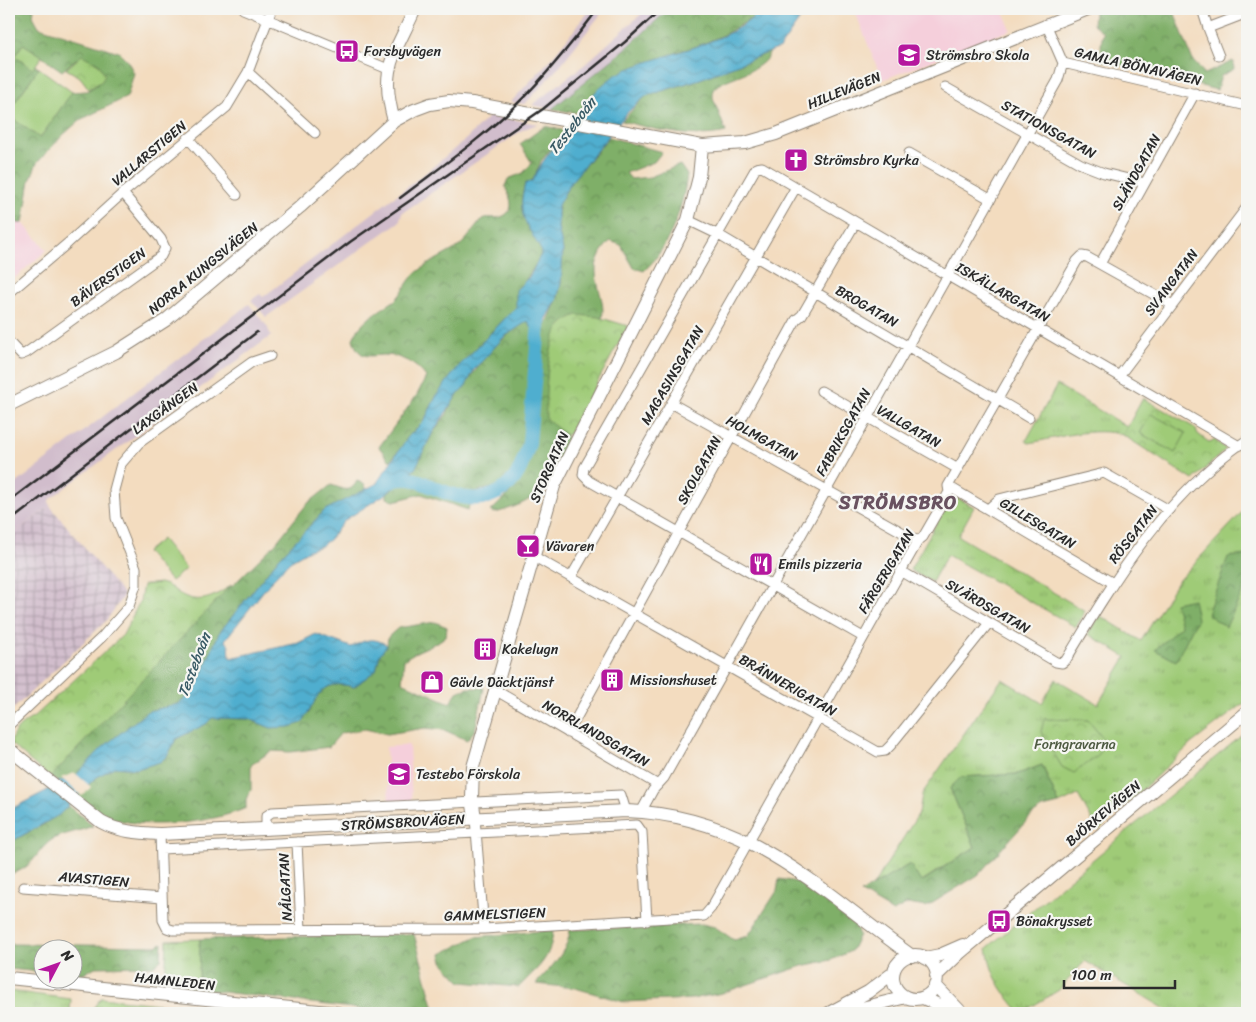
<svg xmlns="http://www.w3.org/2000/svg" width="1256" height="1022" font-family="Sriracha,sans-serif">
<defs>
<pattern id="industrial-grid" width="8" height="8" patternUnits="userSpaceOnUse" patternTransform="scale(1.25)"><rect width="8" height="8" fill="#d1bdcc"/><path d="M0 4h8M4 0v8" fill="none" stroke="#aa9aa6"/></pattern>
<pattern id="grass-tufts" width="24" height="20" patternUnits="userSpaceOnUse" patternTransform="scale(1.25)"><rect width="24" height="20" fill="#9fcb77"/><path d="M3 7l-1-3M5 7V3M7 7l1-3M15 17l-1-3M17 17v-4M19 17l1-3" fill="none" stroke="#89ae67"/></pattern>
<pattern id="forest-crowns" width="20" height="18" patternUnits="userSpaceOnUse" patternTransform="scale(1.25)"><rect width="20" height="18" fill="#7faf68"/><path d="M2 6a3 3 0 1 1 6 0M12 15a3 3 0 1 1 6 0" fill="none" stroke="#688f56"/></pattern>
<pattern id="park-crowns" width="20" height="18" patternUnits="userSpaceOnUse" patternTransform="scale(1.25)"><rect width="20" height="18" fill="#9fcb77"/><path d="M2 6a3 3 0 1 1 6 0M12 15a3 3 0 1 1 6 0" fill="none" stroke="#89ae67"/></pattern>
<pattern id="water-waves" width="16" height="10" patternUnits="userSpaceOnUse" patternTransform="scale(1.25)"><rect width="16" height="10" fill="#50aecf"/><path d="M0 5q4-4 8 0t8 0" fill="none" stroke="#438ea8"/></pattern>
</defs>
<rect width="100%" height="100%" fill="#f6f6f2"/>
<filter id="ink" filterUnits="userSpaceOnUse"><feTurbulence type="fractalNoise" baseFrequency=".02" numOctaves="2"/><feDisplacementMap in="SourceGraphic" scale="10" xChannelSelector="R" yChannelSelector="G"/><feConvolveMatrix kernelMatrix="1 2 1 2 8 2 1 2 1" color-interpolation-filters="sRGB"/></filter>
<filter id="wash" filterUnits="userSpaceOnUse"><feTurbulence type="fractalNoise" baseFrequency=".0096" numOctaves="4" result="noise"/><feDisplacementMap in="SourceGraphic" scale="20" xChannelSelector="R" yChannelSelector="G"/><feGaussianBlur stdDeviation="1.12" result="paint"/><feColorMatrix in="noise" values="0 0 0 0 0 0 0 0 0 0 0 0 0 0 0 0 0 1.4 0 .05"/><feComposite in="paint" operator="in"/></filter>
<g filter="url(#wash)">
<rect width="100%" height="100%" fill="#f3dcbf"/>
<!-- built -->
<path fill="#f5cfdb" d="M854,9H1002L1011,30L882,80Z
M9,216L18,223H23L47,250L9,283Z
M409,745L412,801L389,803L386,747Z"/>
<!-- industrial -->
<path fill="url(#industrial-grid)" d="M50,506L124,595L106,621L9,713V537Z"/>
<!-- railway -->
<path fill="#d1bdcc" d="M591,9H605L558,68L525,104L511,102L550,60Z
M647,9H669L629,46L552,109L532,105L584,65Z
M490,115L538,124L524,129L402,213L399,222L266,317L251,300L260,294L263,297L428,171L466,139Z
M249,304L267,326L271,336L66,487L49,500L50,506L9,537V489Z"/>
<!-- grass -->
<path fill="url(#grass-tufts)" stroke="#657b51" d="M1057,385L1127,427L1123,435C1093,426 1058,438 1029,443L1026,441Z
M952,495L974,507L958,536L1085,611L1076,627L947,555L932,582L910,570Z
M1247,507V701L1192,743L1098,831L1078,795L1059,804L1042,765L1018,774L961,777L950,788L975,847L920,882L910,864L873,886L919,813L922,794L1002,679L1042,703L1056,679L1098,704L1126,657L1088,634L1099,615L1141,641L1177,582Z
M1247,731V1013H1172L1085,961L1059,990L1021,1013C1002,990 992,979 987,948Z
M200,939L199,989L165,986L167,940Z
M9,991L71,999L70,1013H9Z
M101,998L247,1013H93V1008Z"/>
<!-- forest -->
<path fill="url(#forest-crowns)" stroke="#556d4a" d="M9,9H34L33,16L39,27L119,52L127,60L134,73L127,97L80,120L63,135L37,163L30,180L23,223H18L9,216V189L11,187L9,116L40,138L72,92L87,91L98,84L99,64L91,61L76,59L62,71L23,44L33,68L35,66L39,68L9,110Z
M669,9H761C755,17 746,22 737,27C684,61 617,54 578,113L552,109L629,46Z
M1102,9H1173L1193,61L1205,74L1233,61L1234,69L1221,76L1217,90L1099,60L1103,32L1093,24L1094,12Z
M770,52C762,74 729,74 713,89V98L726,132C693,140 653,129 622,121L646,96L700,79Z
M545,126L565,131L541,161L533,180L525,184C516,216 527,224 542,251C537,268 513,291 517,306L458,367L437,395L424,421L390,461L379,447L417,395L426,377C417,364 400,355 384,355C378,355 369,357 364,355C357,352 355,345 353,339C360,321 379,311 394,301C402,295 406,283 413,276C425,264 440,258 455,249C467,242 474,227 484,218C490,217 495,219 501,217C517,211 510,197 505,186L508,179L523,173L532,163L520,144Z
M609,137L662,152L654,162L626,173L631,179L650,177L680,165L687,175C683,208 669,248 644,271L634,268L621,245L610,241C606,246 601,251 599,257C589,277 607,298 602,318L551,420L568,438C547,483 547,499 495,513L491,511L511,492L506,485L472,492L468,510L421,494L394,501L387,498V493L420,459L432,434L447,414L451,404L490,351L518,326L528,321L545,328L557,300L561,283L563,250L558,228V205L571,182Z
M357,481L365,484L366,491L325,510L279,558L219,633L195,690L179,704L148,711L74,777L58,782L50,778L188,600L206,601L233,585L275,544L307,504L331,485C342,488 350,495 357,481Z
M1247,555V583L1226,627L1207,614L1228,557Z
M1193,599L1197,619L1176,661L1155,650L1181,626L1175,603Z
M435,622L447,627L446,636C433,647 417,649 404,660L402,682L450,703L457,692L468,688H484L475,730L467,740L444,730L425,728L387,734L365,729L341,733L329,747L290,752L271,751L251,765V790L246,799V808C213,823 140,831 106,816C95,811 87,804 78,796L94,779L114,767L137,769L168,755L176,739L205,724L212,718L249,719L271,728L309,713C318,689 329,680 354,687L376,670L380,654L387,645L388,637L398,628Z
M1042,765L1059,804L1043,808L1032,815L978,875L926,907L908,904L893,912L861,893L910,864L921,882L975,847L950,788L961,777L1018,774Z
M69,806L93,826C81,831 66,833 55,838C35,849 36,869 9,874V843L44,824Z
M779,879L803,883L825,896L852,918L859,935L851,951L831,960L802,966L722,993L692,999L624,1002L575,988L536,984C550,968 568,952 570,930L702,924L715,927L734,940L748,936L777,891Z
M553,930C551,960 539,966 519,987L461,982L444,964L441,954L475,937Z
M414,934L435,1013H392L199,989L200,939Z
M162,943L161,960L153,966L95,967L81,976L73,975L72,950H42V972L9,969V944L157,946Z"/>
<!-- park -->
<path fill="url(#park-crowns)" stroke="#657b51" d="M82,55L99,64L105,75L102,81L89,89L80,77L66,69Z
M577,315L598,317L628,326L569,434L566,435L546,419C545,394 547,356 556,333C559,325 569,318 577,315Z
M1143,398L1195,428L1198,434L1210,443L1215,440L1226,449L1193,480L1123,435Z
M160,583C168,585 171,587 177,592C197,606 214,598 231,585L50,778L11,744C12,730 23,723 34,717L123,635L140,601L143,585Z
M1044,719L1088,720L1104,740L1098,756L1074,773L1062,767L1041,732Z"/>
<!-- pitch -->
<path fill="#9fcb77" stroke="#657b51" d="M23,44L42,56L33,69L15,56Z
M39,68L72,92L40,138L9,116V111Z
M1151,414L1186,433L1175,453L1140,433Z
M162,539L186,569L171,581L146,552Z"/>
<!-- water -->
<path fill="url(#water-waves)" stroke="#3e6c7d" d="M761,9H807L780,48L700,79L646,96L628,112L571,182L558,205V228L563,250L561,283L557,300L546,320L545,328L531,327L528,321L504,337L474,370L466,386L456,397L432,434L415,469L387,493L345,520L330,539L321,546L309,550L290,561L272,580L225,640L229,645L230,658L298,643L316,634L351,647C365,640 372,636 387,645L380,654L376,670L354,687C319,677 318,700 302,723L289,727L271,728L249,719L212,718L206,724L176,739L168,755L160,762L137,769L114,767L94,779L59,815L9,843V810L46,791L58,782L74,777L103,747L148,711L179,704L195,690L219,633L279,558L325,510L376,484L408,437L424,421L437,395L458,367L516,307V290L530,276L542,252C527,224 516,216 525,184L533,180C540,163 551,151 562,136C581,111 597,81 628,69C667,53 735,42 761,9Z"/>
<!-- pier -->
<path fill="#f3dcbf" d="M75,773L91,787L82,796L61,778Z"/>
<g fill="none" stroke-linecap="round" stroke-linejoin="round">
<!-- river -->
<path stroke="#50aecf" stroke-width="14" d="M385,483C393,480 402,478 411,479C417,480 424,483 430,486C452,495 474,505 497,493C517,483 523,464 529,443L540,312"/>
</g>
</g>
<g filter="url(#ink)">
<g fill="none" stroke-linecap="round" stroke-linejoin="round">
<!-- street casing -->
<g stroke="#8f8475" stroke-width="11">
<path id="street" d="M243,9L388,69
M1202,9L1208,28
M1046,24L1063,63
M1219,56L1208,28L1247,13
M1063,63L1247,106
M248,72L315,133
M945,87L1081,164L1104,173L1145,183
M188,138L237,195
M909,153L990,199
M688,220L717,234L1029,418
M1100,264L1195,93
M9,293L68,243L123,193L227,107L248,72L272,9
M9,342L21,355L26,353L161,256L165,248L161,239L123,193
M1119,376L1247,207
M821,391L958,469
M671,403L918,541
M948,486L1113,583
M988,509L999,499L1104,473L1169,510
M533,556L878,752L885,751L891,745L989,623
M901,571L1056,662L1062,663L1066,660C1114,580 1167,492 1247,440
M571,577L796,187
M863,637L589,481L583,475L584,468L756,168L762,167L796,187L1239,446
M495,690L658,785
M9,725L102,637L129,606L136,585V568L116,518L114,490L121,464L139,443L252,362L270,356
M568,733L796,320L802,315L856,222
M641,812L653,790L664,778L1058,80L1063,63
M475,818L484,929
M266,829V816L272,812L621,795L626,811
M160,834L163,920L167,928L173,930L484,929L704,916L711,908L918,541L923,537L949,492L948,486L1077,261L1082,256L1087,257L1171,304
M297,842L301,930
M161,849L637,825L642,832L647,921
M23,887L162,898"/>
</g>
<!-- secondary casing -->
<g stroke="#8f8475" stroke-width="14">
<path id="secondary" d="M394,121C379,68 394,56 415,9
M9,405L116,352L166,320L300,207L394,121L414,110L430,104L449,101L472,103L702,146L745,143L776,134L1088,9
M9,749L101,822C119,832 140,833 160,834L626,811C750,815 818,889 912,956
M475,818L472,798L473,767L554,486L688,220L699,177L702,146
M893 977a22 22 0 1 1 44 0a22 22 0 1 1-44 0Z
M925,958L940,955L963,945
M936,976L960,953L1247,712
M9,978L338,1013
M935,985L962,1013
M923,998L957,1013
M829,1013L868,992L893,973
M842,1013L906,997"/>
</g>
<!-- street -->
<use href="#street" stroke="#fff" stroke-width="9"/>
<!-- secondary -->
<use href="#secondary" stroke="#fff" stroke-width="12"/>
<!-- rail -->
<path stroke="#2b2b2b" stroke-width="2.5" d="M400,198C439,168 481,139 516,105C546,76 573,42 598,9
M9,501L350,242L543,109L625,42L661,9
M9,522L257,332"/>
</g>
</g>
<!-- icons -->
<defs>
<g id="bus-square" transform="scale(1.25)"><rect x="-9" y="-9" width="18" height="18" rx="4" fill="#b5179e" stroke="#f6f6f2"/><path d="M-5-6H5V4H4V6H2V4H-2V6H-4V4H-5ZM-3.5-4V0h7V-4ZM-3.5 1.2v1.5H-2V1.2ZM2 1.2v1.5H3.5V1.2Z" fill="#fff"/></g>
<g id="school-square" transform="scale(1.25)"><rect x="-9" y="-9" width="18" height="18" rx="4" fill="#b5179e" stroke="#f6f6f2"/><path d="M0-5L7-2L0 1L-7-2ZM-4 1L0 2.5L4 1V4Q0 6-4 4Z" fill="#fff"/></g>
<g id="church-square" transform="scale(1.25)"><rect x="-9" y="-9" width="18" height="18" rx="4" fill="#b5179e" stroke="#f6f6f2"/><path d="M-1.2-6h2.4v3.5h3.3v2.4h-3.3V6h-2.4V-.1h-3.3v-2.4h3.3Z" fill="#fff"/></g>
<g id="bar-square" transform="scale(1.25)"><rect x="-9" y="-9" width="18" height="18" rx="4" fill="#b5179e" stroke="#f6f6f2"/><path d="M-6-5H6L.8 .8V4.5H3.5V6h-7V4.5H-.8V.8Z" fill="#fff"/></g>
<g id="restaurant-square" transform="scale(1.25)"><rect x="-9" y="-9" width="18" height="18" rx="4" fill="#b5179e" stroke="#f6f6f2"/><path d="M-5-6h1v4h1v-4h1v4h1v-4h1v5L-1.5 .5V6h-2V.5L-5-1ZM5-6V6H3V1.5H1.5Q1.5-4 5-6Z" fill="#fff"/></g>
<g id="building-square" transform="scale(1.25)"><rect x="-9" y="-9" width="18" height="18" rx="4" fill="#b5179e" stroke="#f6f6f2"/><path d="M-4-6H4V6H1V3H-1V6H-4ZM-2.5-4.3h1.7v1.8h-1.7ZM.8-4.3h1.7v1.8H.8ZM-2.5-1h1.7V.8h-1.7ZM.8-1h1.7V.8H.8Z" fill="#fff"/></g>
<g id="shop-square" transform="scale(1.25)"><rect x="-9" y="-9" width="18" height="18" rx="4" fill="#b5179e" stroke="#f6f6f2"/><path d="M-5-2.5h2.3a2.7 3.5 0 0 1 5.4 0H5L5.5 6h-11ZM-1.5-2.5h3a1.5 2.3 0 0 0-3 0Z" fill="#fff"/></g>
</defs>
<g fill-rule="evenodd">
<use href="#bus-square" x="347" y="51"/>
<use href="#school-square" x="909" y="55"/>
<use href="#church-square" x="796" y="160"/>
<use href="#bar-square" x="528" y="546"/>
<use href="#restaurant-square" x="761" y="564"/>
<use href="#building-square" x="485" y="649"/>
<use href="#building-square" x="612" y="680"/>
<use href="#shop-square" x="432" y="682"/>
<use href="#school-square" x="399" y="774"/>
<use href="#bus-square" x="999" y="921"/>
</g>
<g text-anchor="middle" stroke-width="4.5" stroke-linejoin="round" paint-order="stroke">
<!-- poi labels -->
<g font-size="14" fill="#2b2b2b" stroke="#f6f6f2" text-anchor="start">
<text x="364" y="56">Forsbyvägen</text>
<text x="926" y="60">Strömsbro Skola</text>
<text x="814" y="165">Strömsbro Kyrka</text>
<text x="546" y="551">Vävaren</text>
<text x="778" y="569">Emils pizzeria</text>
<text x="502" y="654">Kakelugn</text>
<text x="630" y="685">Missionshuset</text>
<text x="450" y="687">Gävle Däcktjänst</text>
<text x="416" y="779">Testebo Förskola</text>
<text x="1016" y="926">Bönakrysset</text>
</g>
<!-- street labels -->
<g font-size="14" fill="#2b2b2b" stroke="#f6f6f2">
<text transform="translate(1138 66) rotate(13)" y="5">GAMLA BÖNAVÄGEN</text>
<text transform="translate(844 90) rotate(-22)" y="5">HILLEVÄGEN</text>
<text transform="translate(1049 129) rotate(29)" y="5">STATIONSGATAN</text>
<text transform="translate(149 153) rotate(-40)" y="5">VALLARSTIGEN</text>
<text transform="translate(1136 172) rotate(-61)" y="5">SLÄNDGATAN</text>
<text transform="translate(203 268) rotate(-39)" y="5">NORRA KUNGSVÄGEN</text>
<text transform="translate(108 277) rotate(-36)" y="5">BÄVERSTIGEN</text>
<text transform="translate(1171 282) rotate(-53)" y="5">SVANGATAN</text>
<text transform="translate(1003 292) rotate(30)" y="5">ISKÄLLARGATAN</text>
<text transform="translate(867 306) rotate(30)" y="5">BROGATAN</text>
<text transform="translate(672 375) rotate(-60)" y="5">MAGASINSGATAN</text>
<text transform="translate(165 408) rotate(-36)" y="5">LAXGÅNGEN</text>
<text transform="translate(909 426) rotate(30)" y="5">VALLGATAN</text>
<text transform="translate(843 432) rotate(-61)" y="5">FABRIKSGATAN</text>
<text transform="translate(762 438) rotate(29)" y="5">HOLMGATAN</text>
<text transform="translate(549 467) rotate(-66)" y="5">STORGATAN</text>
<text transform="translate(699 470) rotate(-61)" y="5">SKOLGATAN</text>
<text transform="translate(1038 523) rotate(31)" y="5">GILLESGATAN</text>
<text transform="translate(1133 534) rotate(-52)" y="5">RÖSGATAN</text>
<text transform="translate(886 571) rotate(-59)" y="5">FÄRGERIGATAN</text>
<text transform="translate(988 606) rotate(30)" y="5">SVÄRDSGATAN</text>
<text transform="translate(788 685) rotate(30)" y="5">BRÄNNERIGATAN</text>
<text transform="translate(596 733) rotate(30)" y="5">NORRLANDSGATAN</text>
<text transform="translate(1103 813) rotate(-40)" y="5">BJÖRKEVÄGEN</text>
<text transform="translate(403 822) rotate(-3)" y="5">STRÖMSBROVÄGEN</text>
<text transform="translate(94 879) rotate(5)" y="5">AVASTIGEN</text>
<text transform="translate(285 887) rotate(-93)" y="5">NÅLGATAN</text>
<text transform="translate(495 914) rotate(-2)" y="5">GAMMELSTIGEN</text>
<text transform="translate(175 981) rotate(6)" y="5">HAMNLEDEN</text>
</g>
<!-- park labels -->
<g font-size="14" fill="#4e5b42" stroke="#f6f6f2">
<text x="1075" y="749">Forngravarna</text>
</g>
<!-- water labels -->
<g font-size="15" font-style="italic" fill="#385964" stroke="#f6f6f2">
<text transform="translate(572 126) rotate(-52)" y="5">Testeboån</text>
<text transform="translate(194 665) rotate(-69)" y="5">Testeboån</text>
</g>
<!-- district labels -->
<g font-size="19" font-weight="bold" letter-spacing="1" fill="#695260" stroke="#f6f6f2">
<text x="898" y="509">STRÖMSBRO</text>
</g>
</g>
<!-- margin -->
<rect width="1256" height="1022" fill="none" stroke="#f6f6f2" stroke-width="30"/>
<!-- north arrow -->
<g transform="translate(58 964) rotate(49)"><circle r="24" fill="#f6f6f2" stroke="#a5a5a2"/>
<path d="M0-4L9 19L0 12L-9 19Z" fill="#b5179e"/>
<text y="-8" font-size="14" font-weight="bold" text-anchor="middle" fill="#2b2b2b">N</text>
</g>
<!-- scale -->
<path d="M1064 980v8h111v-8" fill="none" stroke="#2b2b2b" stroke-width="2.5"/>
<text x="1071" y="980" font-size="15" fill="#2b2b2b" stroke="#f6f6f2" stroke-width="4" paint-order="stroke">100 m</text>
</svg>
